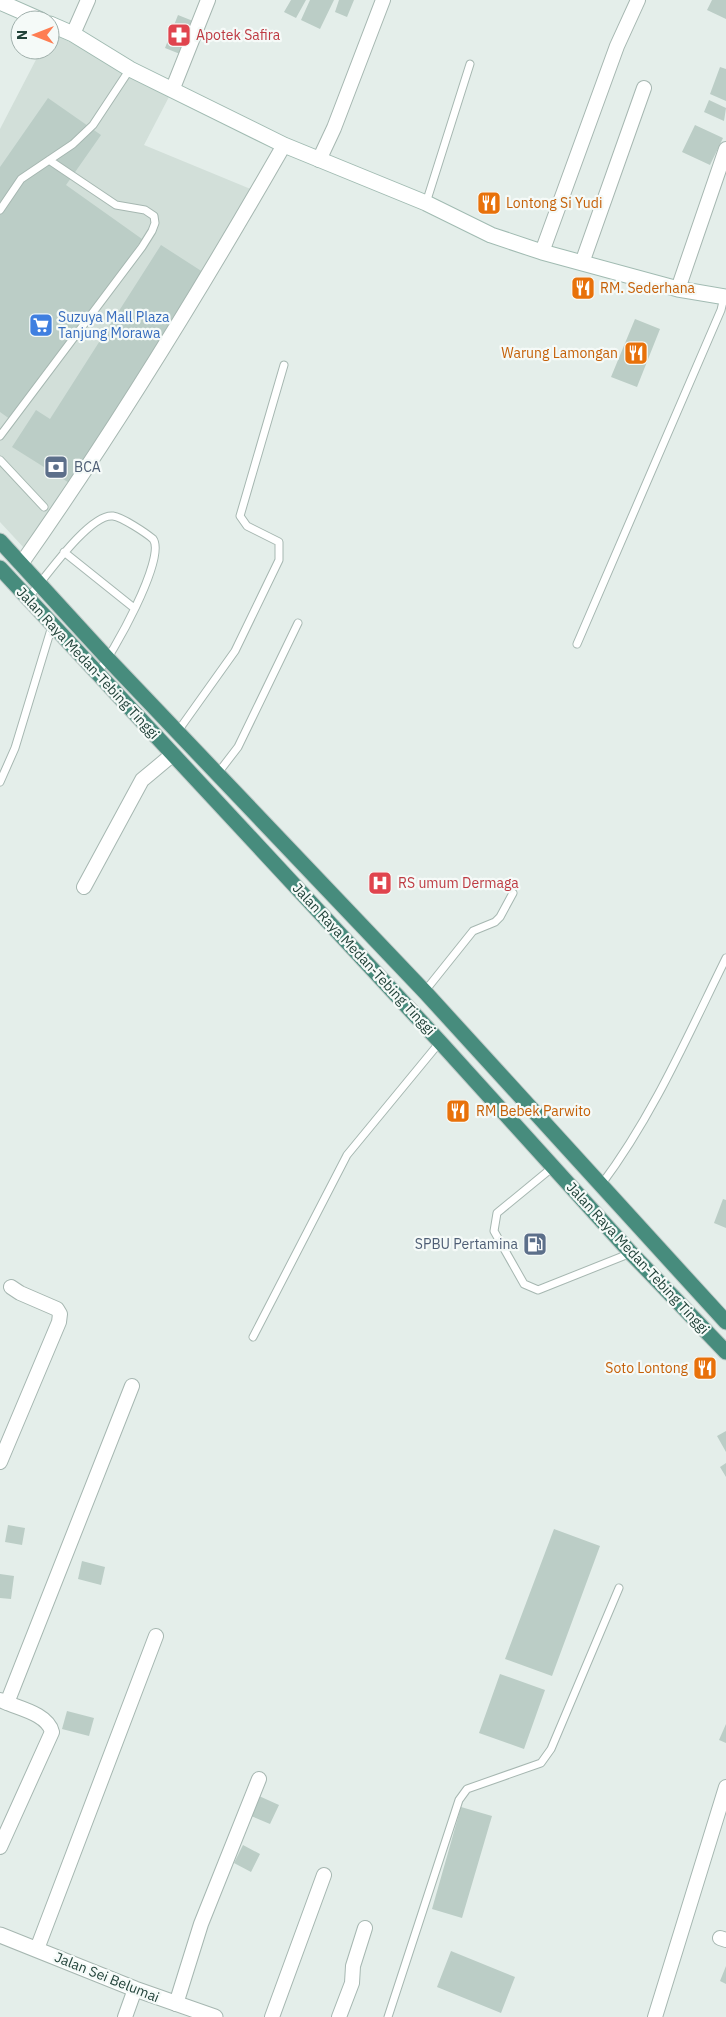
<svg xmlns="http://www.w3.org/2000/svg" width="726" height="2017" font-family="'IBM Plex Sans',sans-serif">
<rect width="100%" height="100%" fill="#e4eeea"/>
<!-- built -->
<path fill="#d2dfd9" d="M50,32L171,93L144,145L253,190L25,549L0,522V129L41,50H50Z"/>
<!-- building -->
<path fill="#bbcdc6" d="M291,0H306L296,18L284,12Z
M310,0H334L320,29L301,20Z
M339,0H354L347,17L335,12Z
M712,0H726V19L707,10Z
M178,15L193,21L180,54L165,48Z
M720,67L726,69V101L710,94Z
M48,98L101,135L66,185L142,239L14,422L0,412V167Z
M709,100L726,108L724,121L704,112Z
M695,125L723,138L710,165L682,152Z
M161,245L206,274L71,484L12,447L36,410L50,419Z
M635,319L660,329L637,387L611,377Z
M723,1199L726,1200V1228L714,1223Z
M726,1431V1452L717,1436Z
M726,1463V1477L720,1467Z
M8,1525L25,1528L22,1545L5,1542Z
M554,1529L600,1546L552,1676L505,1659Z
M82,1561L105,1567L101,1585L78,1579Z
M0,1574L14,1576L11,1599L0,1598Z
M500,1674L545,1690L524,1749L479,1733Z
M67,1711L94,1718L89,1736L62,1729Z
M726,1724V1743L719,1740Z
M259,1796L279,1805L270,1824L251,1816Z
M461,1807L492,1816L462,1918L432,1909Z
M243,1845L260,1854L251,1872L234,1863Z
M451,1951L515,1977L501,2013L437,1987Z
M726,1966V1984L720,1981Z"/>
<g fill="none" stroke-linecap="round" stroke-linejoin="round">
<!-- service casing -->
<g stroke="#a6b7b1" stroke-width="9">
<path id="service" d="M426,203L470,64
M0,210L21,179L73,144L93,125L130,69
M0,436L142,247L152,231L155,223L154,216L145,210L116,205L49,160
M0,460L44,507
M64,552L134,608
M28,598C43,581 89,513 113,516C122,517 146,533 153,539C167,557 112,656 97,673
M577,644L721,310L724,297
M178,731L235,651L279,560V542L247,526L240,516L284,365
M218,773L238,747L298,623
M0,782L15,748L52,626
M425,991L473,931L495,922L500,917L513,893
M553,1167L497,1213L494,1231L524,1284L538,1290L631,1253
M601,1185C653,1116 688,1035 726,958
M253,1337L347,1155L440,1042
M388,2017L459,1800L467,1789L541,1763L551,1749L619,1588"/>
</g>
<!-- minor casing -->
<g stroke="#a6b7b1" stroke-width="16">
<path id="minor" d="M73,34L88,0
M173,88L208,0
M319,160L334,128L383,0
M542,252L617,46L638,0
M582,263L644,88
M678,289L726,149
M21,564C116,429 202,288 284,145
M84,887L142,780L172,755
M0,1462L59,1322L60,1314L57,1309L20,1293L11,1287
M0,1700L7,1703L132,1386
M0,1847L52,1732C48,1715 22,1709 7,1703
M720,1938L726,1940
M37,1949L156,1636
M176,2004L201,1924L259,1779
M125,2017L135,1989
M272,2017L324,1875
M339,2017L352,1983L353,1966L365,1928
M655,2017L726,1787"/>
</g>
<!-- tertiary casing -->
<g stroke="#a6b7b1" stroke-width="17">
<path id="tertiary" d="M0,1935L135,1989L215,2017"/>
</g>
<!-- secondary casing -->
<g stroke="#a1bbb2" stroke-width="17">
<path id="secondary" d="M0,2L41,20
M50,24L73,34L130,69L284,145L426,203L491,235L542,252L678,289L726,297"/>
</g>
<!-- trunk casing -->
<g stroke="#c1cac8" stroke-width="17">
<path id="trunk" d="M0,541L109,660L425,992L726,1322
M0,568L440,1042L631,1253L726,1352"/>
</g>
<!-- service -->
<use href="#service" stroke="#fff" stroke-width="7"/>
<!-- minor -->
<use href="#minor" stroke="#fff" stroke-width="14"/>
<!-- tertiary -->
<use href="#tertiary" stroke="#fff" stroke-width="15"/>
<!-- secondary -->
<use href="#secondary" stroke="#fff" stroke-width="15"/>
<!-- trunk -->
<use href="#trunk" stroke="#478c7d" stroke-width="15"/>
</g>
<!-- icons -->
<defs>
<g id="pharmacy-square" transform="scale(1.25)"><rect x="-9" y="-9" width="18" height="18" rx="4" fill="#e0444e" stroke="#f5faf8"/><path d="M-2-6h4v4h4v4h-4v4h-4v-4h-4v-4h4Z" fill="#fff"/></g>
<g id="restaurant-square" transform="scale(1.25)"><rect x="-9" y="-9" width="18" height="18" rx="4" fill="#e8710a" stroke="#f5faf8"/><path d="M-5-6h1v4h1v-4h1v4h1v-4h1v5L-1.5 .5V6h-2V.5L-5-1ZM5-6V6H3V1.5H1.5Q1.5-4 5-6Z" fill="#fff"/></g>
<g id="supermarket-square" transform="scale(1.25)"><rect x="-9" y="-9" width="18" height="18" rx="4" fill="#3f7fe0" stroke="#f5faf8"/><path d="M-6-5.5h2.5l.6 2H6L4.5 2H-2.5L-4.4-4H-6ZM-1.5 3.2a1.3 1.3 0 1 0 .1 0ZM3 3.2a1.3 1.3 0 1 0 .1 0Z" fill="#fff"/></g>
<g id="bank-square" transform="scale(1.25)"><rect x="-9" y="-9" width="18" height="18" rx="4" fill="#5c6f8a" stroke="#f5faf8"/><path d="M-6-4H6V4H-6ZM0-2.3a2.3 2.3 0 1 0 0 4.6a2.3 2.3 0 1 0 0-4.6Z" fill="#fff"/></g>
<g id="hospital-square" transform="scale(1.25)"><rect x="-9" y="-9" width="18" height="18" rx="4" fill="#e0444e" stroke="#f5faf8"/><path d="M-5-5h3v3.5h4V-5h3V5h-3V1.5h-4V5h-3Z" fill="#fff"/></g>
<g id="fuel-square" transform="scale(1.25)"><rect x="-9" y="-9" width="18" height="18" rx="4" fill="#5c6f8a" stroke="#f5faf8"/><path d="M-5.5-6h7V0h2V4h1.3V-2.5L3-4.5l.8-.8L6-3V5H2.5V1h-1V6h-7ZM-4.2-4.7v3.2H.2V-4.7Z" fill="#fff"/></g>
</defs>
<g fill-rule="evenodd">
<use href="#pharmacy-square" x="179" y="35"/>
<use href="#restaurant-square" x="489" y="203"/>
<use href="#restaurant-square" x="583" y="288"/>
<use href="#supermarket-square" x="41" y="325"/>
<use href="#restaurant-square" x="636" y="353"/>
<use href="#bank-square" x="56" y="467"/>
<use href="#hospital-square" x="380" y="883"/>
<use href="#restaurant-square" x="458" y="1111"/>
<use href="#fuel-square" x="535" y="1244"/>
<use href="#restaurant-square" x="705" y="1368"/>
</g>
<g text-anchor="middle" stroke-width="4.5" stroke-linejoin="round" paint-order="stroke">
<!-- health labels -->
<g font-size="14" fill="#be3a42" stroke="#f5faf8" text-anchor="start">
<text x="196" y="40">Apotek Safira</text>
<text x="398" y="888">RS umum Dermaga</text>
</g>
<!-- food labels -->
<g font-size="14" fill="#c56008" stroke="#f5faf8" text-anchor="start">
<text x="506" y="208">Lontong Si Yudi</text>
<text x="600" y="293">RM. Sederhana</text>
<text x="618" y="358" text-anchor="end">Warung Lamongan</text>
<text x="476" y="1116">RM Bebek Parwito</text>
<text x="688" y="1373" text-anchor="end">Soto Lontong</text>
</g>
<!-- shop labels -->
<g font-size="14" fill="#366cbe" stroke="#f5faf8" text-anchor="start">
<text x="58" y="322">Suzuya Mall Plaza<tspan x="58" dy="16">Tanjung Morawa</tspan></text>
</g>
<!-- service labels -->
<g font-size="14" fill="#4e5e75" stroke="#f5faf8" text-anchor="start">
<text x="74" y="472">BCA</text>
<text x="518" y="1249" text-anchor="end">SPBU Pertamina</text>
</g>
<!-- street labels -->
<g font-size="14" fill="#214239" stroke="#f5faf8">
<text transform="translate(88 663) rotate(47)" y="5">Jalan Raya Medan-Tebing Tinggi</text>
<text transform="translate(364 959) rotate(47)" y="5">Jalan Raya Medan-Tebing Tinggi</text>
<text transform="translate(638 1258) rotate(47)" y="5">Jalan Raya Medan-Tebing Tinggi</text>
<text transform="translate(107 1977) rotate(22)" y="5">Jalan Sei Belumai</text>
</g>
</g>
<!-- north arrow -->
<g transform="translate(35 35) rotate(270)"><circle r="24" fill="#f5faf8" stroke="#a0b0ac"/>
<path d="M0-4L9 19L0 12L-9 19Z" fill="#fe7d52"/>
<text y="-8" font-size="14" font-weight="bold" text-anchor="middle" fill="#214239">N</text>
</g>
</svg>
